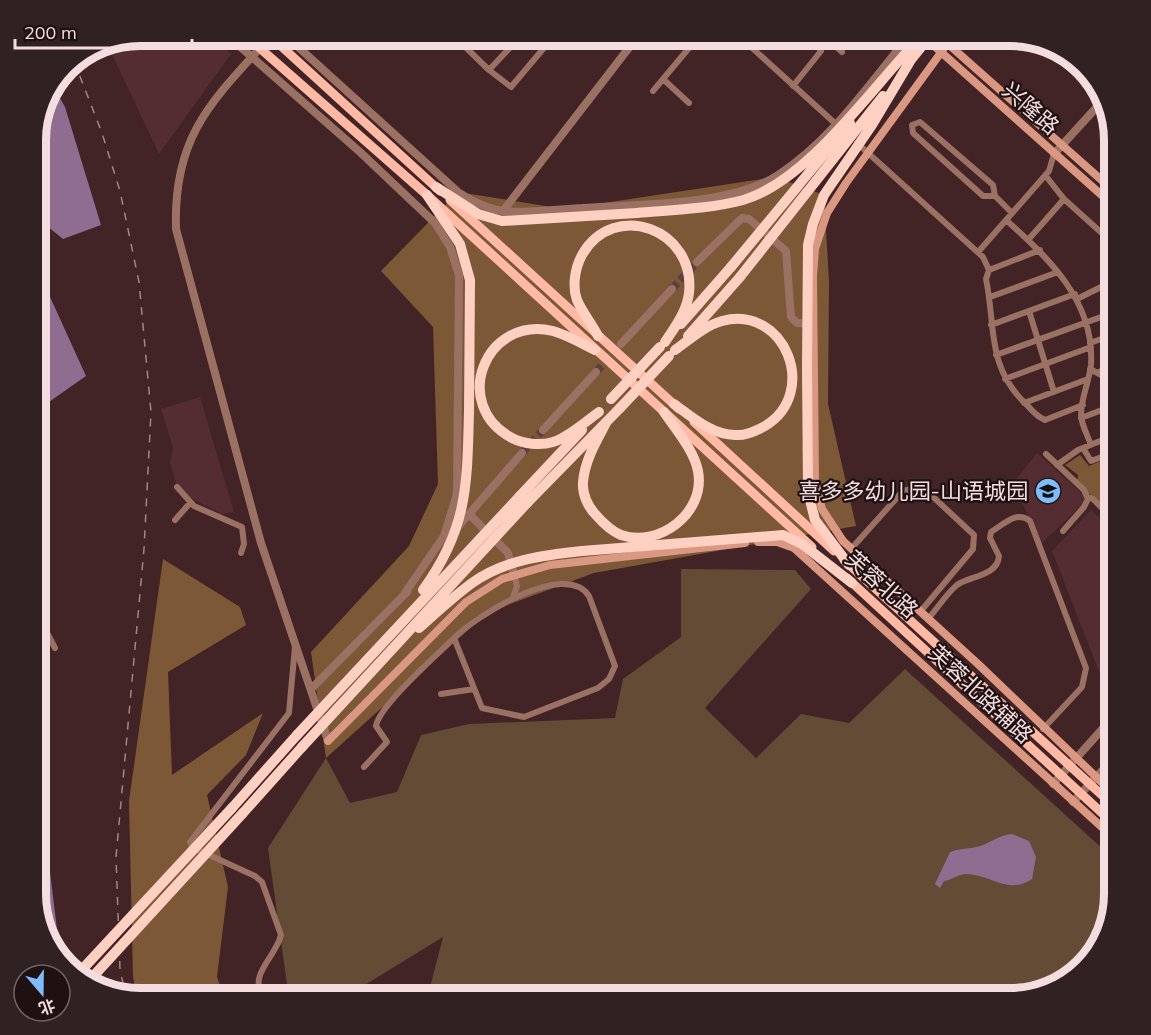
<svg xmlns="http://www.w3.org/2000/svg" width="1151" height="1035" font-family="Mulish,'Noto Sans SC',sans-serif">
<rect width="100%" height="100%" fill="#422326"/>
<!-- built -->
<path fill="#532d31" d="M141,36H209L231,54L159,154L109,48Z
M200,397L234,512L222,514L187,496L176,483L170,462L173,448L161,409Z
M1037,453L1088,499L1041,544L1013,483Z
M1091,510L1115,532V671L1103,682L1052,551Z"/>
<!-- green -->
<path fill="#644b35" d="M681,569L795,570L811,589L705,708L756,758L801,714L849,723L905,669L1115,860V901L1085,968L1051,991L1010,999H427L443,937L342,999H289L268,848L326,758L350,803L397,792L421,735L469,724L615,718L623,679L681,637Z"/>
<!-- forest -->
<path fill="#7c5837" d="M776,177L824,195L829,282L828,404L856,526L594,573L488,612L326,758L311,652L409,546L438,484L433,327L381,271L458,192L564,209Z
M1080,455L1089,466L1115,455V477L1106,482L1115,499V521L1077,481L1078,475L1065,465Z
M163,559L240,607L246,625L168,672L172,775L263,713L246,755L207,795L228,887L217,977L225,999L137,998L133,977L129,801Z"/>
<!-- water -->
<path fill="#8e6d91" d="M53,86L65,107L101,225L63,239L36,217C36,177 27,120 53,86Z
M36,266L86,376L36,411Z
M36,757L60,954L36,901Z
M1012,834L1029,841L1036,857L1032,879C1008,895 991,875 967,874C958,874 952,880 944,881L940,888L935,884L950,852C960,848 970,849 980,846C992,842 999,835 1012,834Z"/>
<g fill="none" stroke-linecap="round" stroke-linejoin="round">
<!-- tertiary-tunnel -->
<path stroke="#5d3f42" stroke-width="8" stroke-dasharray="8 4" stroke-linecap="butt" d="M672,289L697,262
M596,372L619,347
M522,453L543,430"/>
<!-- minor -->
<path stroke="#9b7164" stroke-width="6" d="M454,36L489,70L511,87L554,36
M739,36L838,126
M804,36L827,38L842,52
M489,70L521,36
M663,79L689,103
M793,86L821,51L810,36
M653,91L699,36
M857,143L983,257L989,270L986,279C996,327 986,367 1027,405C1032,411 1038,417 1045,420L1083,405
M1045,175L1064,199L1115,245
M995,196H983L913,133L912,125L920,122L993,185L995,196L1012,213
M1006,220C1049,258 1095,302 1091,365C1089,382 1081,398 1081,415C1081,424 1088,436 1091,445
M1028,240L1064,199
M979,251L1049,171L1054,154
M989,270L1040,250
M990,297L1058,272
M1077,299L1115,280
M1029,311L1054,392
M991,325L1075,294
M1090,343L1115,334
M996,355L1115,312
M1090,369L1103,376L1115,406
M1099,372L1115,363
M1005,379L1091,347
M1024,403L1088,379
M1081,418L1115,405
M1083,448L1091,461L1115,452
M1046,454L1084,490L1088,499L1084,507L1063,531
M1057,465L1078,450L1115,435
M177,487L194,506L242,527L244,544L241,553
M1087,497L1093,499L1115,521
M175,520L190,503
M851,549L903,491L918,487L931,495L974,535L973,549L920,612
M513,597L517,586L514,574
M36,612L55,648
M928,619C937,609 946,594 957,585C969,576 998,576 999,556L990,538L991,532C1004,524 1017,510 1030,521L1086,668L1082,687L1043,729
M441,694L474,689
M364,767L387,742L376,726C379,706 437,655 454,638C475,617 565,559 589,596L615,666L609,679L598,688L524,717L482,708L454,638
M264,999C247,974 275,959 281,935L262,882L255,876L194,848L190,842L289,713L295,646"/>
<!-- tertiary -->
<path stroke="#9b7164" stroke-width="8" d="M228,36L360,152L435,223L450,247L459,275L457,494L444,536L405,593
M271,36C212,101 173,135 176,229L261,543L328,741
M286,36L458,192C472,201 488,209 504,211C529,214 557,209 582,208C638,204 731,206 778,175C831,141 869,84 909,36
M1054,154L1105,98
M503,211L638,36
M697,262L742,218L749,219L786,251L791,317L797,323L810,324
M621,344L672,289
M543,430L596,372
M469,514L508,553L514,574
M457,528L522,453
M311,689L407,592
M1053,784L1115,715
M1073,802L1115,757"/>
<!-- secondary -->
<path stroke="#da9782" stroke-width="8" d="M923,36L1115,207
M939,36L1115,192
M953,36L846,183L827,213L815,249L813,276L815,482L822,509L843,541L978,664L1115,795
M758,542H777L794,548L1115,839
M328,741L466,602L502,579L550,565L745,543"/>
<!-- primary -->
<path stroke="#ffb9a4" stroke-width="9" d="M246,36L427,195L812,547
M270,36L440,191
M450,200L679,409
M694,422L834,551
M844,560L1115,807
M847,578L1115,825"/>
<!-- trunk -->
<path stroke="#fed0c2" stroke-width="10" d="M436,187L478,214L502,221L637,213
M427,195L460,244L470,280L469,412
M681,324L731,267
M598,336C592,324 582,312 577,300C572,286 575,268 582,255C614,199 696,229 689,293C687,311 675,327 665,342
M688,336L740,277
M595,350C581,343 567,335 553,331C485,315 450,405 512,438C524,444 540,446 553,442C569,437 585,422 599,412
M807,367L808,492L815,520L849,565
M674,404C692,417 712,435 735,435C745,436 756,431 765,426C820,393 785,304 722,321C704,326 689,340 675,350
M606,423C596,442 585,460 583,482C582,494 588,507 596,515C603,523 611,531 621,535C659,548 706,513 698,471C694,450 676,430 664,412
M520,496L582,430
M527,503L620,408
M582,551L783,535L802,544L852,583
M232,808L297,735
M243,813L302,747"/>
<!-- rail -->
<path stroke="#a18789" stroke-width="1.5" stroke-dasharray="8 8" stroke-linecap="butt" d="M74,61L102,133L120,191L139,282L151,412L144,549L116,857L120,970L126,996"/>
<!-- trunk-bridge -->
<path stroke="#fed0c2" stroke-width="10" d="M903,57L919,36
M909,62L930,36
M637,213C672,210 709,209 743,200C803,183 864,99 906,53
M731,267L850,123
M740,277L883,96
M807,367L808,245L813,224L824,195L872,125L912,58
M611,399L660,347
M620,408L669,356
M423,590C468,528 467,485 469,412
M419,628C436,613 453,597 472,583C504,560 544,555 582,551
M297,735L520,496
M302,747L527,503
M77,975L232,808
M88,982L243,813"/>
</g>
<!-- icons -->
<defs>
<g id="school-disc" transform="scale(1.35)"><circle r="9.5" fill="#7fbdfa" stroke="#1f1112"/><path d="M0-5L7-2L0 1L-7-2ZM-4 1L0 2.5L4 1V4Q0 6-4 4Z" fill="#111"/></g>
</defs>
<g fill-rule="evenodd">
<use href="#school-disc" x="1048" y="491"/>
</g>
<g text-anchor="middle" stroke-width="4.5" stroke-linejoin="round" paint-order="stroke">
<!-- street labels -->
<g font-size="22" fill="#f3ddde" stroke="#1f1112">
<text transform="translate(1031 108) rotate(41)" y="8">兴隆路</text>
<text transform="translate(882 584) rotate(42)" y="8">芙蓉北路</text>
<text transform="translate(981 694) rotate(43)" y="8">芙蓉北路辅路</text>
</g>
<!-- poi labels -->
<g font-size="22" fill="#f3ddde" stroke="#1f1112" text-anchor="end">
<text x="1028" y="499">喜多多幼儿园-山语城园</text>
</g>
</g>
<!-- crop -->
<path d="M0 0H1151V1035H0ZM140 46H1010A94 94 0 0 1 1104 140V894A94 94 0 0 1 1010 988H140A94 94 0 0 1 46 894V140A94 94 0 0 1 140 46Z" fill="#302122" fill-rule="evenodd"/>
<path fill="none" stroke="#f3ddde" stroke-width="8" d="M140 46H1010A94 94 0 0 1 1104 140V894A94 94 0 0 1 1010 988H140A94 94 0 0 1 46 894V140A94 94 0 0 1 140 46Z"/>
<!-- north arrow -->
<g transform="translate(42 993) rotate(160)"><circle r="28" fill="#1f1112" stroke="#746364" stroke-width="1.5"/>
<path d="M0-4.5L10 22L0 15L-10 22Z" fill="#7fbdfa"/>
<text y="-9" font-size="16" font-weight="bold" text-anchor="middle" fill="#f3ddde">北</text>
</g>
<!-- scale -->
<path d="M15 39v9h177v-9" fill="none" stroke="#f3ddde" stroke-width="3"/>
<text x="24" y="39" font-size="18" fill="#f3ddde" stroke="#1f1112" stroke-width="4.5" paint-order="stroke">200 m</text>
</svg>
